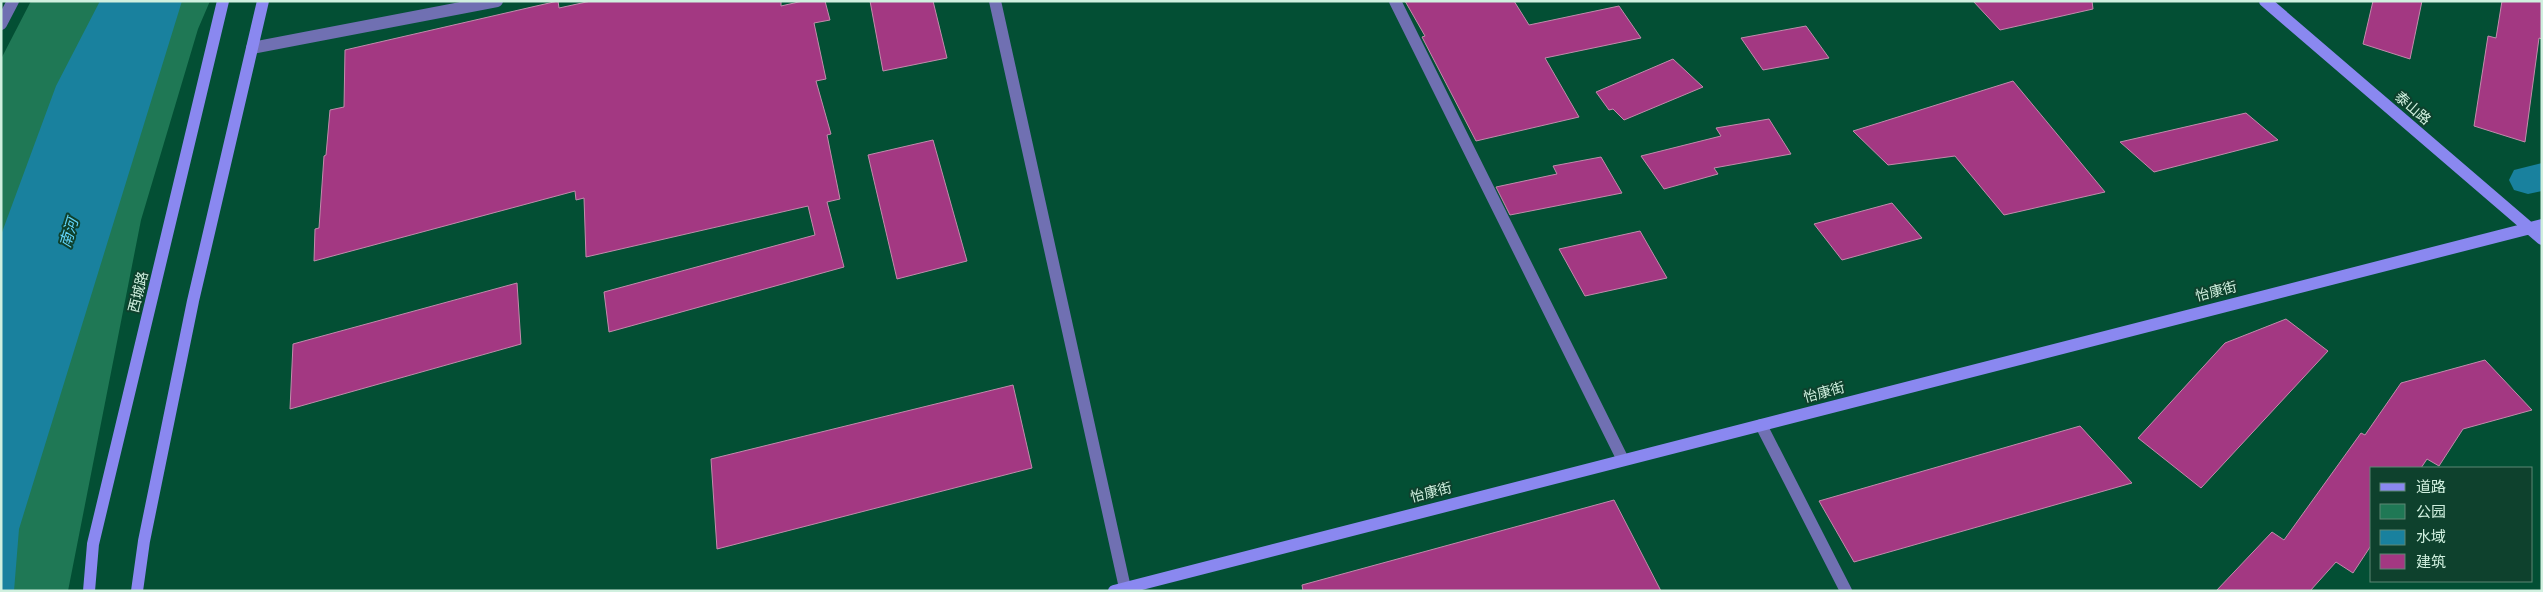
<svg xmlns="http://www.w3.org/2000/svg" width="2543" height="592" font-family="Poppins,'Noto Sans SC',sans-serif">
<rect width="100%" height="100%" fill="#034f34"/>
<!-- green -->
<path fill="#1f7855" d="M31,1H210L198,29L141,220L68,591H1V59Z"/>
<!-- water -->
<path fill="#19819e" d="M100,1H182L19,529L14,591H1V235L56,86Z"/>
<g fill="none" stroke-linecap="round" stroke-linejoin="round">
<!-- river -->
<path fill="#19819e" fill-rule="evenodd" d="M2542,163V191L2528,194L2514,190L2509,180L2514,170Z"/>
</g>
<!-- building -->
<path fill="#a33882" stroke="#c28bac" d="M558,1L559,8L591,1H781V6L803,1H825L830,20L814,23L826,79L816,81L831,134L827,135L840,199L827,202L844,267L609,332L604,292L815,235L808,206L586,257L584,198L576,200L575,191L314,261L315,229L319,228L324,156L326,155L330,110L344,107L345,50Z
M870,1H933L947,58L883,71Z
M1405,1H1514L1529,25L1619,6L1641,38L1545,58L1579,117L1476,141L1422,37L1425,36Z
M1973,1H2092L2093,9L2000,30Z
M2373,1H2422L2410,59L2363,44Z
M2502,1H2542V39L2539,38L2525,142L2474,126L2488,36L2496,38Z
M1806,26L1829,58L1763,70L1741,38Z
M1673,59L1703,87L1624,120L1613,109L1609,110L1596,92Z
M2013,81L2105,192L2004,215L1955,156L1888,165L1853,131Z
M2246,113L2278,140L2154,172L2120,142Z
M1769,119L1791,154L1714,168L1718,174L1664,189L1641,156L1721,136L1716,128Z
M933,140L967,261L897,279L868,155Z
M1601,157L1622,193L1510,215L1496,187L1557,174L1553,166Z
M1892,203L1922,238L1842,260L1814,224Z
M1640,231L1667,278L1585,296L1559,249Z
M517,283L521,344L290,409L293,344Z
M2286,319L2328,351L2201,488L2138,438L2225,343Z
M2485,360L2532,410L2463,429L2439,466L2427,459L2421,468H2372V544L2353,573L2336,562L2310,591H2216L2272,532L2284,540L2361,433L2365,435L2401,383Z
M1013,385L1032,468L717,549L711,459Z
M2080,426L2132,483L1854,562L1819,501Z
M1614,500L1661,591H1303L1302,585Z"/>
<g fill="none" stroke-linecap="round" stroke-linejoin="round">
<!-- street -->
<path stroke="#7070b2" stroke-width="12" d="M995,1L1125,588
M1395,1L1623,460
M1,24L13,1
M252,48L497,1
M1761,425L1846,591"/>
<!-- secondary -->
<path stroke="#8a88f0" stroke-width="12" d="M2265,1L2542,239
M89,591L93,544L223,1
M137,591L144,541L193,301L263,1
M1114,591L2542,225"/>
</g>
<g text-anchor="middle" stroke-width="4" stroke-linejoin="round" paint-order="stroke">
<!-- street labels -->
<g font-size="14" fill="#d0f0df" stroke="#0e412d">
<text transform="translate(2413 108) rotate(41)" y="5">泰山路</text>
<text transform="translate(2216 291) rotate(-14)" y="5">怡康街</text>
<text transform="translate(138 292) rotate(-76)" y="5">西城路</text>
<text transform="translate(1824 392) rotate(-15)" y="5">怡康街</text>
<text transform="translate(1431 492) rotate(-14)" y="5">怡康街</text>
</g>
<!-- water labels -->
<g font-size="15" font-style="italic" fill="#61d3f9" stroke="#0e412d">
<text transform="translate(69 233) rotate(-73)" y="5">南河</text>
</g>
</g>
<!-- border -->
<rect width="2543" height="592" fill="none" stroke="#d0f0df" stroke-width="5"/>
<!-- legend -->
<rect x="2370" y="467" width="162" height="115" fill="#0e412d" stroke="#5c8774"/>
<rect x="2380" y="483" width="25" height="8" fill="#8a88f0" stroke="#5c8774"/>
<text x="2416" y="492" font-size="15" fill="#d0f0df">道路</text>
<rect x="2380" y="504" width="25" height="15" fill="#1f7855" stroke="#5c8774"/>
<text x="2416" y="517" font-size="15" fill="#d0f0df">公园</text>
<rect x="2380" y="530" width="25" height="15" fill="#19819e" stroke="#5c8774"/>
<text x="2416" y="542" font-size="15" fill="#d0f0df">水域</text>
<rect x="2380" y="554" width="25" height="15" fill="#a33882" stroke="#5c8774"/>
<text x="2416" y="567" font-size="15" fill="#d0f0df">建筑</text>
</svg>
